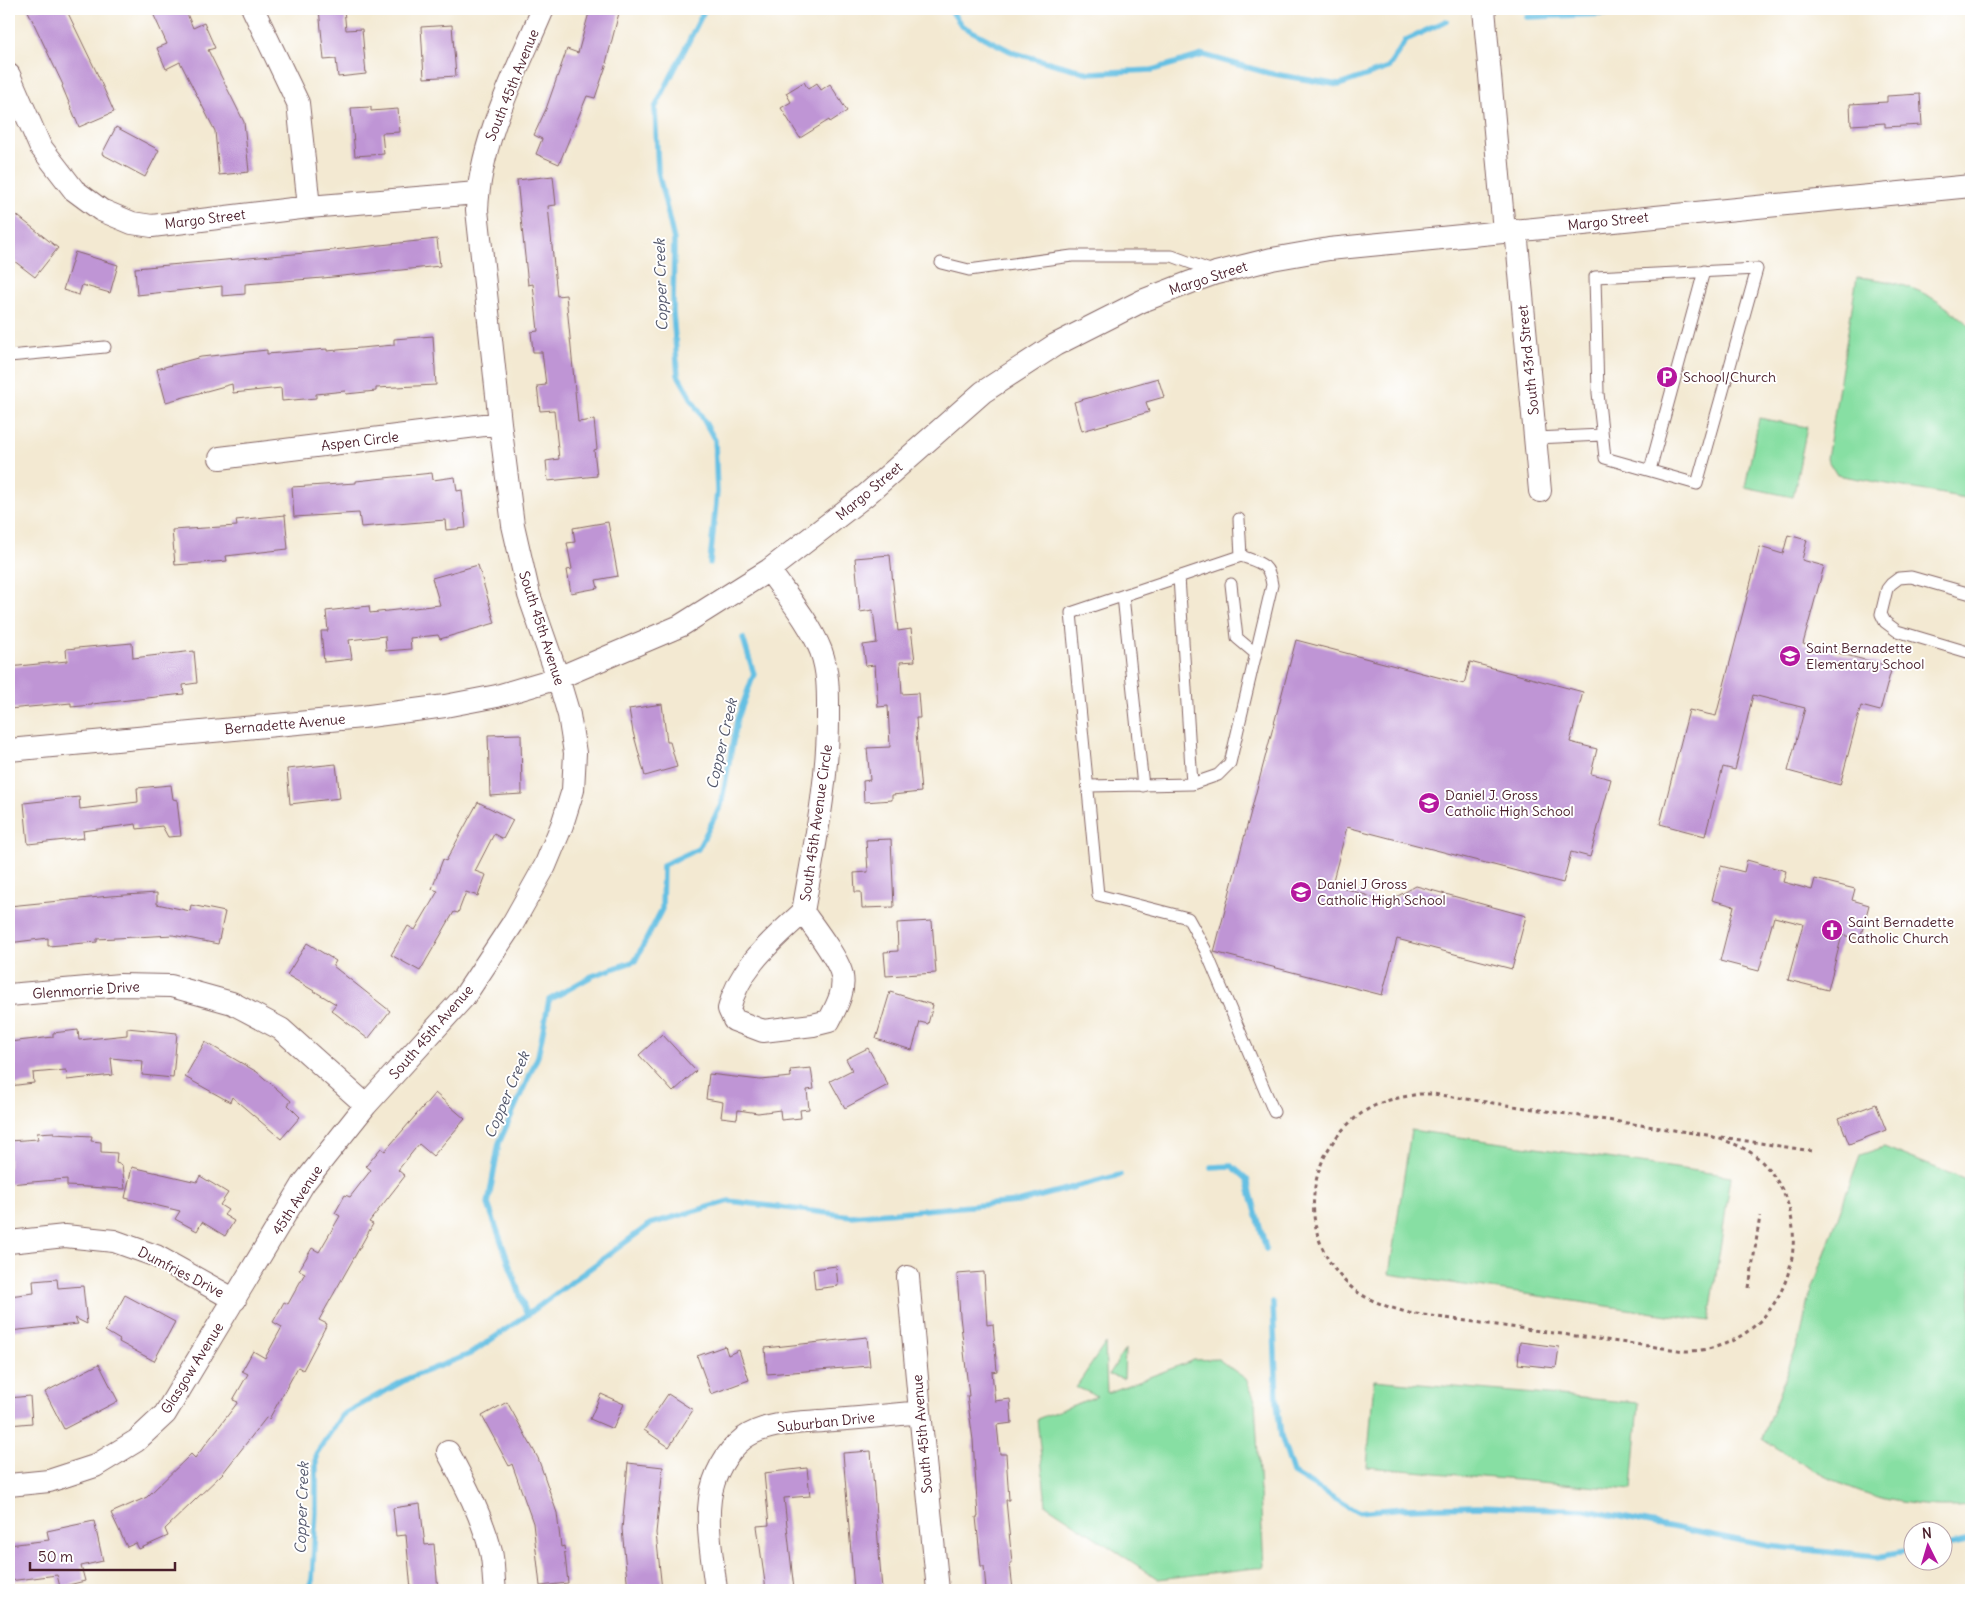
<svg xmlns="http://www.w3.org/2000/svg" width="1980" height="1599" font-family="Delius,sans-serif">
<rect width="100%" height="100%" fill="#fff"/>
<filter id="ink" filterUnits="userSpaceOnUse"><feTurbulence type="fractalNoise" baseFrequency=".02" numOctaves="2"/><feDisplacementMap in="SourceGraphic" scale="10" xChannelSelector="R" yChannelSelector="G"/><feConvolveMatrix kernelMatrix="1 2 1 2 8 2 1 2 1" color-interpolation-filters="sRGB"/></filter>
<filter id="wash" filterUnits="userSpaceOnUse"><feTurbulence type="fractalNoise" baseFrequency=".0096" numOctaves="4" result="noise"/><feDisplacementMap in="SourceGraphic" scale="20" xChannelSelector="R" yChannelSelector="G"/><feGaussianBlur stdDeviation="1.12" result="paint"/><feColorMatrix in="noise" values="0 0 0 0 0 0 0 0 0 0 0 0 0 0 0 0 0 1.4 0 .05"/><feComposite in="paint" operator="in"/></filter>
<g filter="url(#wash)">
<rect width="100%" height="100%" fill="#f3e9d2"/>
<!-- green -->
<path fill="#87dfa3" stroke="#687f67" d="M1857,277C1909,282 1932,293 1971,327V499L1837,475L1827,459Z
M1759,418L1807,427L1793,497L1745,487Z
M1411,1130L1731,1176L1709,1321L1389,1274Z
M1884,1147L1971,1182V1505C1887,1512 1830,1484 1762,1438L1801,1335L1807,1304L1860,1155Z
M1105,1344L1107,1393L1194,1360L1218,1359L1246,1379L1255,1400L1264,1567L1158,1579L1046,1505L1037,1419L1097,1396L1076,1387Z
M1125,1349L1124,1379L1109,1375Z
M1374,1380L1639,1403L1632,1490L1367,1467Z"/>
<g fill="none" stroke-linecap="round" stroke-linejoin="round">
<!-- stream -->
<path stroke="#65c0e3" stroke-width="5.5" d="M705,9L655,108L658,171L674,240L673,313L678,375L715,440L717,492L710,563
M950,9L962,26L1014,53L1089,73L1152,70L1203,55L1268,73L1339,85L1388,68L1406,40L1446,21
M1527,17L1606,14L1621,9
M1211,1167L1232,1166L1247,1179L1266,1249
M1273,1303L1277,1403L1281,1436L1293,1473L1357,1512L1404,1508L1479,1506L1585,1510L1768,1546L1877,1557L1912,1551
M527,1315L488,1204L499,1143L538,1056L549,1000L592,976L635,961L662,909L663,865L698,849L721,805L737,720L754,674L743,638
M1942,1546L1971,1540
M306,1590L312,1582L316,1511V1454L342,1415L409,1378L470,1354L527,1315L650,1224L729,1201L851,1216L1018,1202L1120,1175"/>
</g>
<g id="blocks">
<!-- building -->
<path fill="#bf95d5" d="M27,9H66L96,71L114,112L79,127L62,86L63,85Z
M151,9H185L193,28L204,23L215,48L208,50L244,122L249,172L219,175L215,131L180,62L166,69L157,48L167,44Z
M319,9H344L346,30L362,29L366,74L338,77L336,59L324,60Z
M590,9H620L606,63H607L595,98L587,96L559,164L536,154L542,139L534,135L546,109L567,49L578,53Z
M452,25L456,76L424,78L421,27Z
M804,82L808,89L817,83L821,90L830,84L847,111L830,122L829,120L800,138L781,108L791,102L786,93Z
M1920,94L1922,125L1885,127V123L1851,125L1850,104L1887,102V96Z
M371,107V111L398,109L400,132L382,133L384,154L355,156L351,108Z
M116,127L159,150L145,177L102,154Z
M553,176L556,205L548,206L557,296L566,295L578,422L594,420L597,449L594,450L597,476L548,481L546,461L559,459L554,410L540,411L537,386L546,385L542,352H533L531,332L538,331L533,284L528,285L517,180Z
M9,209L58,248L35,277L9,257Z
M437,239L440,266L323,278L245,284V294L222,296V286L137,295L135,268L305,253Z
M75,252L118,265L110,293L82,285L79,295L63,290Z
M433,336L436,385L376,388V391L346,394L345,391L316,394V398L282,401L281,388L233,393L232,384L166,402L157,369L201,357L267,350V354L327,349V351L394,345V339Z
M1158,378L1164,397L1146,402L1149,412L1082,431L1074,402Z
M432,473L433,480L455,477L457,491L462,490L466,528L446,530L445,520L361,527L359,513L294,517L292,487L356,483V481Z
M285,515L288,549L226,556L227,561L175,565L172,530L237,526L236,520Z
M608,522L618,576L596,580L598,588L571,593L567,570L572,569L567,543L575,542L573,528Z
M1788,535L1807,540L1802,560L1824,566L1803,644L1892,667L1880,711L1861,706L1840,785L1788,771L1805,708L1753,695L1735,770L1723,767L1705,836L1660,824L1689,710L1716,716L1760,547L1783,554Z
M890,555L898,631L911,629L915,661L900,662L902,694L918,693L920,718H916L917,733H916L921,792L892,795V800L864,802L863,781L870,780L867,748L890,747L888,706L878,707L875,665L866,666L863,645L877,643L873,610L860,612L855,558Z
M478,565L495,623L440,639L438,635L410,638L411,649L386,651L385,636L349,640L352,659L324,662L321,631H328L326,611L369,606L370,613L440,605L432,578Z
M1296,640L1464,684L1470,662L1583,692L1570,742L1597,749L1591,774L1611,779L1590,857L1571,852L1563,883L1347,827L1332,884L1387,902L1416,886L1526,916L1512,969L1397,939L1382,995L1214,952Z
M132,643L133,658L194,651L197,683L183,685L184,694L92,704V705L71,707V703L9,709V667L67,661L66,649Z
M662,704L667,742H670L677,767L645,776L633,732L629,709Z
M521,734L522,794L490,796L488,735Z
M336,764L340,798L290,804L287,769Z
M171,785L173,799L177,800L181,836L168,837L162,826L137,829L136,824L83,831L84,838L28,844L24,803L79,797L80,809L138,802L137,788Z
M478,802L513,820L503,839L494,834L475,871L486,875L478,896L466,892L458,913L454,912L420,971L391,955L408,926L415,930L438,891L432,889L443,859L446,861Z
M891,839L894,907L862,908L861,892H855L854,873L868,872L866,840Z
M1747,860L1786,871L1783,882L1812,890L1815,879L1855,889L1852,900L1869,905L1860,939L1842,935L1828,990L1788,980L1803,924L1774,917L1759,971L1720,961L1734,906L1712,900L1721,866L1744,872Z
M157,893V904L190,911L191,905L225,912L218,944L173,935L97,939V942L48,946V938L9,943V906L110,896Z
M932,921L936,973L886,976L884,952L898,951L897,923Z
M307,943L336,961L333,966L390,1011L368,1039L331,1010L336,1004L287,975Z
M890,992L933,1005L928,1024L920,1022L912,1050L876,1039Z
M127,1028L177,1033L173,1078L142,1075L143,1061L111,1058L113,1075L67,1080L66,1070L33,1073L34,1083L9,1086V1042L53,1037V1033L78,1030L79,1040L127,1035Z
M662,1034L696,1071L673,1092L639,1055Z
M205,1042L257,1072L291,1101L288,1105L300,1117L281,1139L232,1097L230,1102L185,1077Z
M868,1048L888,1085L845,1108L830,1081L852,1070L846,1059Z
M811,1068L814,1089L807,1090L809,1109L800,1110L801,1118L781,1120L780,1110L758,1113L738,1110L737,1119L721,1117L723,1102L706,1099L709,1074L760,1080L791,1077L790,1070Z
M435,1093L465,1119L433,1156L419,1144L398,1170L405,1176L369,1222L373,1224L319,1320L327,1324L303,1370L298,1367L269,1419L266,1418L223,1473L165,1529L168,1536L139,1549L136,1543L127,1547L111,1513L147,1497L191,1454L195,1458L238,1402L233,1400L248,1374L242,1371L253,1351L265,1358L282,1327L273,1322L284,1302L288,1304L305,1273L299,1270L312,1248L319,1252L340,1216L335,1213L345,1195L350,1197L371,1170L366,1166L381,1148L385,1151Z
M1876,1104L1886,1130L1849,1144L1839,1118Z
M54,1132V1134L92,1136L91,1141L101,1142V1152L117,1153L116,1163L122,1165L125,1189L67,1186V1179L9,1184V1141L38,1139L37,1133Z
M132,1167L197,1182L200,1176L228,1193L220,1205L228,1210L224,1215L234,1221L225,1236L202,1222L197,1231L175,1219L180,1211L125,1198Z
M836,1266L838,1286L815,1289L813,1269Z
M984,1272L987,1325L993,1324L997,1371L992,1372L995,1401L1010,1399L1012,1423L997,1425L1000,1454H1006L1009,1500H1006L1012,1563H1010L1013,1590H986L984,1566H981L976,1517H978L973,1440L967,1396H969L960,1316L957,1274Z
M57,1279L58,1288L83,1286L87,1324L75,1318L78,1324L9,1331V1296L34,1293L33,1281Z
M125,1295L175,1322L154,1361L119,1342L120,1340L105,1331Z
M867,1337L870,1366L767,1374L765,1348Z
M1520,1342L1559,1347L1556,1368L1518,1364Z
M725,1346L728,1355L739,1350L749,1380L711,1394L697,1356Z
M99,1364L118,1401L64,1429L45,1392Z
M601,1394L624,1404L613,1429L590,1419Z
M668,1394L693,1410L669,1447L644,1430Z
M30,1396L32,1423L9,1425V1398Z
M507,1402L538,1458L557,1513L561,1547L564,1546L568,1583L540,1586L533,1523L512,1464L509,1466L482,1416Z
M871,1451L882,1590H854L843,1453Z
M628,1463L663,1467L656,1533L662,1590H628L622,1529Z
M807,1468L810,1496L784,1498L794,1590H766L757,1526L769,1525L764,1473Z
M420,1504L425,1545L434,1544L438,1590H411L406,1535L396,1536L393,1508Z
M94,1521L103,1561L81,1566L85,1581L60,1587L57,1575L9,1581V1545L49,1540L47,1531Z"/>
</g>
</g>
<g filter="url(#ink)">
<use href="#blocks" fill-opacity="0" stroke="#856665" stroke-width="1"/>
<g fill="none" stroke-linecap="round" stroke-linejoin="round">
<!-- service casing -->
<g stroke="#856665" stroke-width="13">
<path id="service" d="M941,263L969,270L1072,256H1172L1215,272
M1757,269L1697,484L1605,458L1598,393L1595,277Z
M9,356L105,347
M1536,438L1602,435
M1650,470L1704,271
M1239,519L1241,556L1071,613L1098,895L1188,918L1205,949L1274,1112
M1179,577L1192,784
M1231,584L1237,638L1256,654
M1971,594L1911,577L1899,578L1891,584L1887,589L1881,614L1885,622L1897,631L1971,653
M1123,596L1143,786
M1089,786L1192,784L1218,775L1230,763L1272,585C1269,563 1260,563 1241,556"/>
</g>
<!-- minor casing -->
<g stroke="#856665" stroke-width="24">
<path id="minor" d="M253,9L298,103L309,207
M1484,9L1504,231
M9,75L40,146L74,190L101,210L132,223L152,226L309,207L477,193
M1516,230L1540,491
M220,458L500,423
M769,570C787,596 809,621 821,651C829,673 828,696 828,719C828,784 814,848 803,912
M9,750L362,717L445,706L497,696L558,678L680,626L769,570L866,495L983,392L1055,345L1142,301L1191,282L1216,273L1272,259L1329,249L1971,186
M803,912C813,926 840,961 842,976C845,992 836,1007 829,1021L813,1025L763,1031L734,1020L729,1009C739,967 772,941 803,912Z
M9,995L120,985L171,986L232,1003L281,1029L366,1105
M9,1242L65,1236L114,1241L156,1256L235,1300
M908,1277L920,1412L938,1590
M448,1452C465,1484 482,1516 491,1552C494,1564 493,1578 495,1590
M9,1485L49,1481L95,1466L136,1441L165,1414L304,1183L366,1105L464,997L513,923L545,866L562,825L573,790L575,753L569,715L558,678L529,595L513,525L500,423L477,210C480,139 516,73 543,9
M716,1590C713,1561 706,1529 710,1499C713,1476 725,1453 744,1438C768,1421 805,1423 833,1420C862,1418 891,1415 920,1412"/>
</g>
<!-- path -->
<path stroke="#856665" stroke-width="3" stroke-dasharray="4 4" stroke-linecap="butt" d="M1419,1094H1433L1707,1135C1726,1141 1745,1146 1759,1159C1830,1226 1784,1352 1685,1351L1409,1313C1389,1307 1367,1301 1351,1287C1293,1236 1304,1144 1372,1107C1387,1099 1403,1097 1419,1094Z
M1721,1137L1812,1151
M1749,1288L1760,1216"/>
<!-- service -->
<use href="#service" stroke="#fff" stroke-width="11"/>
<!-- minor -->
<use href="#minor" stroke="#fff" stroke-width="22"/>
</g>
</g>
<!-- icons -->
<defs>
<g id="parking-disc" transform="scale(1.125)"><circle r="9.5" fill="#b5179e" stroke="#fff"/><path d="M-3.5-5.5H1a3.5 3.5 0 0 1 0 7H-1V5.5H-3.5ZM-1-3.4V-.6H.8a1.4 1.4 0 0 0 0-2.8Z" fill="#fff"/></g>
<g id="school-disc" transform="scale(1.125)"><circle r="9.5" fill="#b5179e" stroke="#fff"/><path d="M0-5L7-2L0 1L-7-2ZM-4 1L0 2.5L4 1V4Q0 6-4 4Z" fill="#fff"/></g>
<g id="church-disc" transform="scale(1.125)"><circle r="9.5" fill="#b5179e" stroke="#fff"/><path d="M-1.2-6h2.4v3.5h3.3v2.4h-3.3V6h-2.4V-.1h-3.3v-2.4h3.3Z" fill="#fff"/></g>
</defs>
<g fill-rule="evenodd">
<use href="#parking-disc" x="1667" y="377"/>
<use href="#school-disc" x="1790" y="656"/>
<use href="#school-disc" x="1429" y="803"/>
<use href="#school-disc" x="1301" y="892"/>
<use href="#church-disc" x="1832" y="930"/>
</g>
<g text-anchor="middle" stroke-width="4" stroke-linejoin="round" paint-order="stroke">
<!-- street labels -->
<g font-size="14" fill="#4a1f2b" stroke="#fff">
<text transform="translate(512 85) rotate(-68)" y="5">South 45th Avenue</text>
<text transform="translate(205 219) rotate(-7)" y="5">Margo Street</text>
<text transform="translate(1608 221) rotate(-6)" y="5">Margo Street</text>
<text transform="translate(1208 278) rotate(-18)" y="5">Margo Street</text>
<text transform="translate(1528 360) rotate(-96)" y="5">South 43rd Street</text>
<text transform="translate(360 441) rotate(-7)" y="5">Aspen Circle</text>
<text transform="translate(869 491) rotate(-40)" y="5">Margo Street</text>
<text transform="translate(542 628) rotate(72)" y="5">South 45th Avenue</text>
<text transform="translate(285 724) rotate(-5)" y="5">Bernadette Avenue</text>
<text transform="translate(816 823) rotate(-82)" y="5">South 45th Avenue Circle</text>
<text transform="translate(86 990) rotate(-4)" y="5">Glenmorrie Drive</text>
<text transform="translate(431 1032) rotate(-49)" y="5">South 45th Avenue</text>
<text transform="translate(297 1200) rotate(-57)" y="5">45th Avenue</text>
<text transform="translate(181 1272) rotate(27)" y="5">Dumfries Drive</text>
<text transform="translate(192 1368) rotate(-58)" y="5">Glasgow Avenue</text>
<text transform="translate(826 1422) rotate(-6)" y="5">Suburban Drive</text>
<text transform="translate(922 1434) rotate(-95)" y="5">South 45th Avenue</text>
</g>
<!-- poi labels -->
<g font-size="14" fill="#4a1f2b" stroke="#fff" text-anchor="start">
<text x="1683" y="382">School/Church</text>
<text x="1806" y="653">Saint Bernadette<tspan x="1806" dy="16">Elementary School</tspan></text>
<text x="1445" y="800">Daniel J. Gross<tspan x="1445" dy="16">Catholic High School</tspan></text>
<text x="1317" y="889">Daniel J Gross<tspan x="1317" dy="16">Catholic High School</tspan></text>
<text x="1848" y="927">Saint Bernadette<tspan x="1848" dy="16">Catholic Church</tspan></text>
</g>
<!-- water labels -->
<g font-size="15" font-style="italic" fill="#53576b" stroke="#fff">
<text transform="translate(661 285) rotate(-92)" y="5">Copper Creek</text>
<text transform="translate(722 744) rotate(-77)" y="5">Copper Creek</text>
<text transform="translate(507 1095) rotate(-67)" y="5">Copper Creek</text>
<text transform="translate(302 1508) rotate(-88)" y="5">Copper Creek</text>
</g>
</g>
<!-- margin -->
<rect width="1980" height="1599" fill="none" stroke="#fff" stroke-width="30"/>
<!-- north arrow -->
<g transform="translate(1928 1546) rotate(355)"><circle r="24" fill="#ffffff" stroke="#b7a5aa"/>
<path d="M0-4L9 19L0 12L-9 19Z" fill="#b5179e"/>
<text y="-8" font-size="14" font-weight="bold" text-anchor="middle" fill="#4a1f2b">N</text>
</g>
<!-- scale -->
<path d="M30 1562v8h145v-8" fill="none" stroke="#4a1f2b" stroke-width="2.5"/>
<text x="38" y="1562" font-size="15" fill="#4a1f2b" stroke="#ffffff" stroke-width="4" paint-order="stroke">50 m</text>
</svg>
